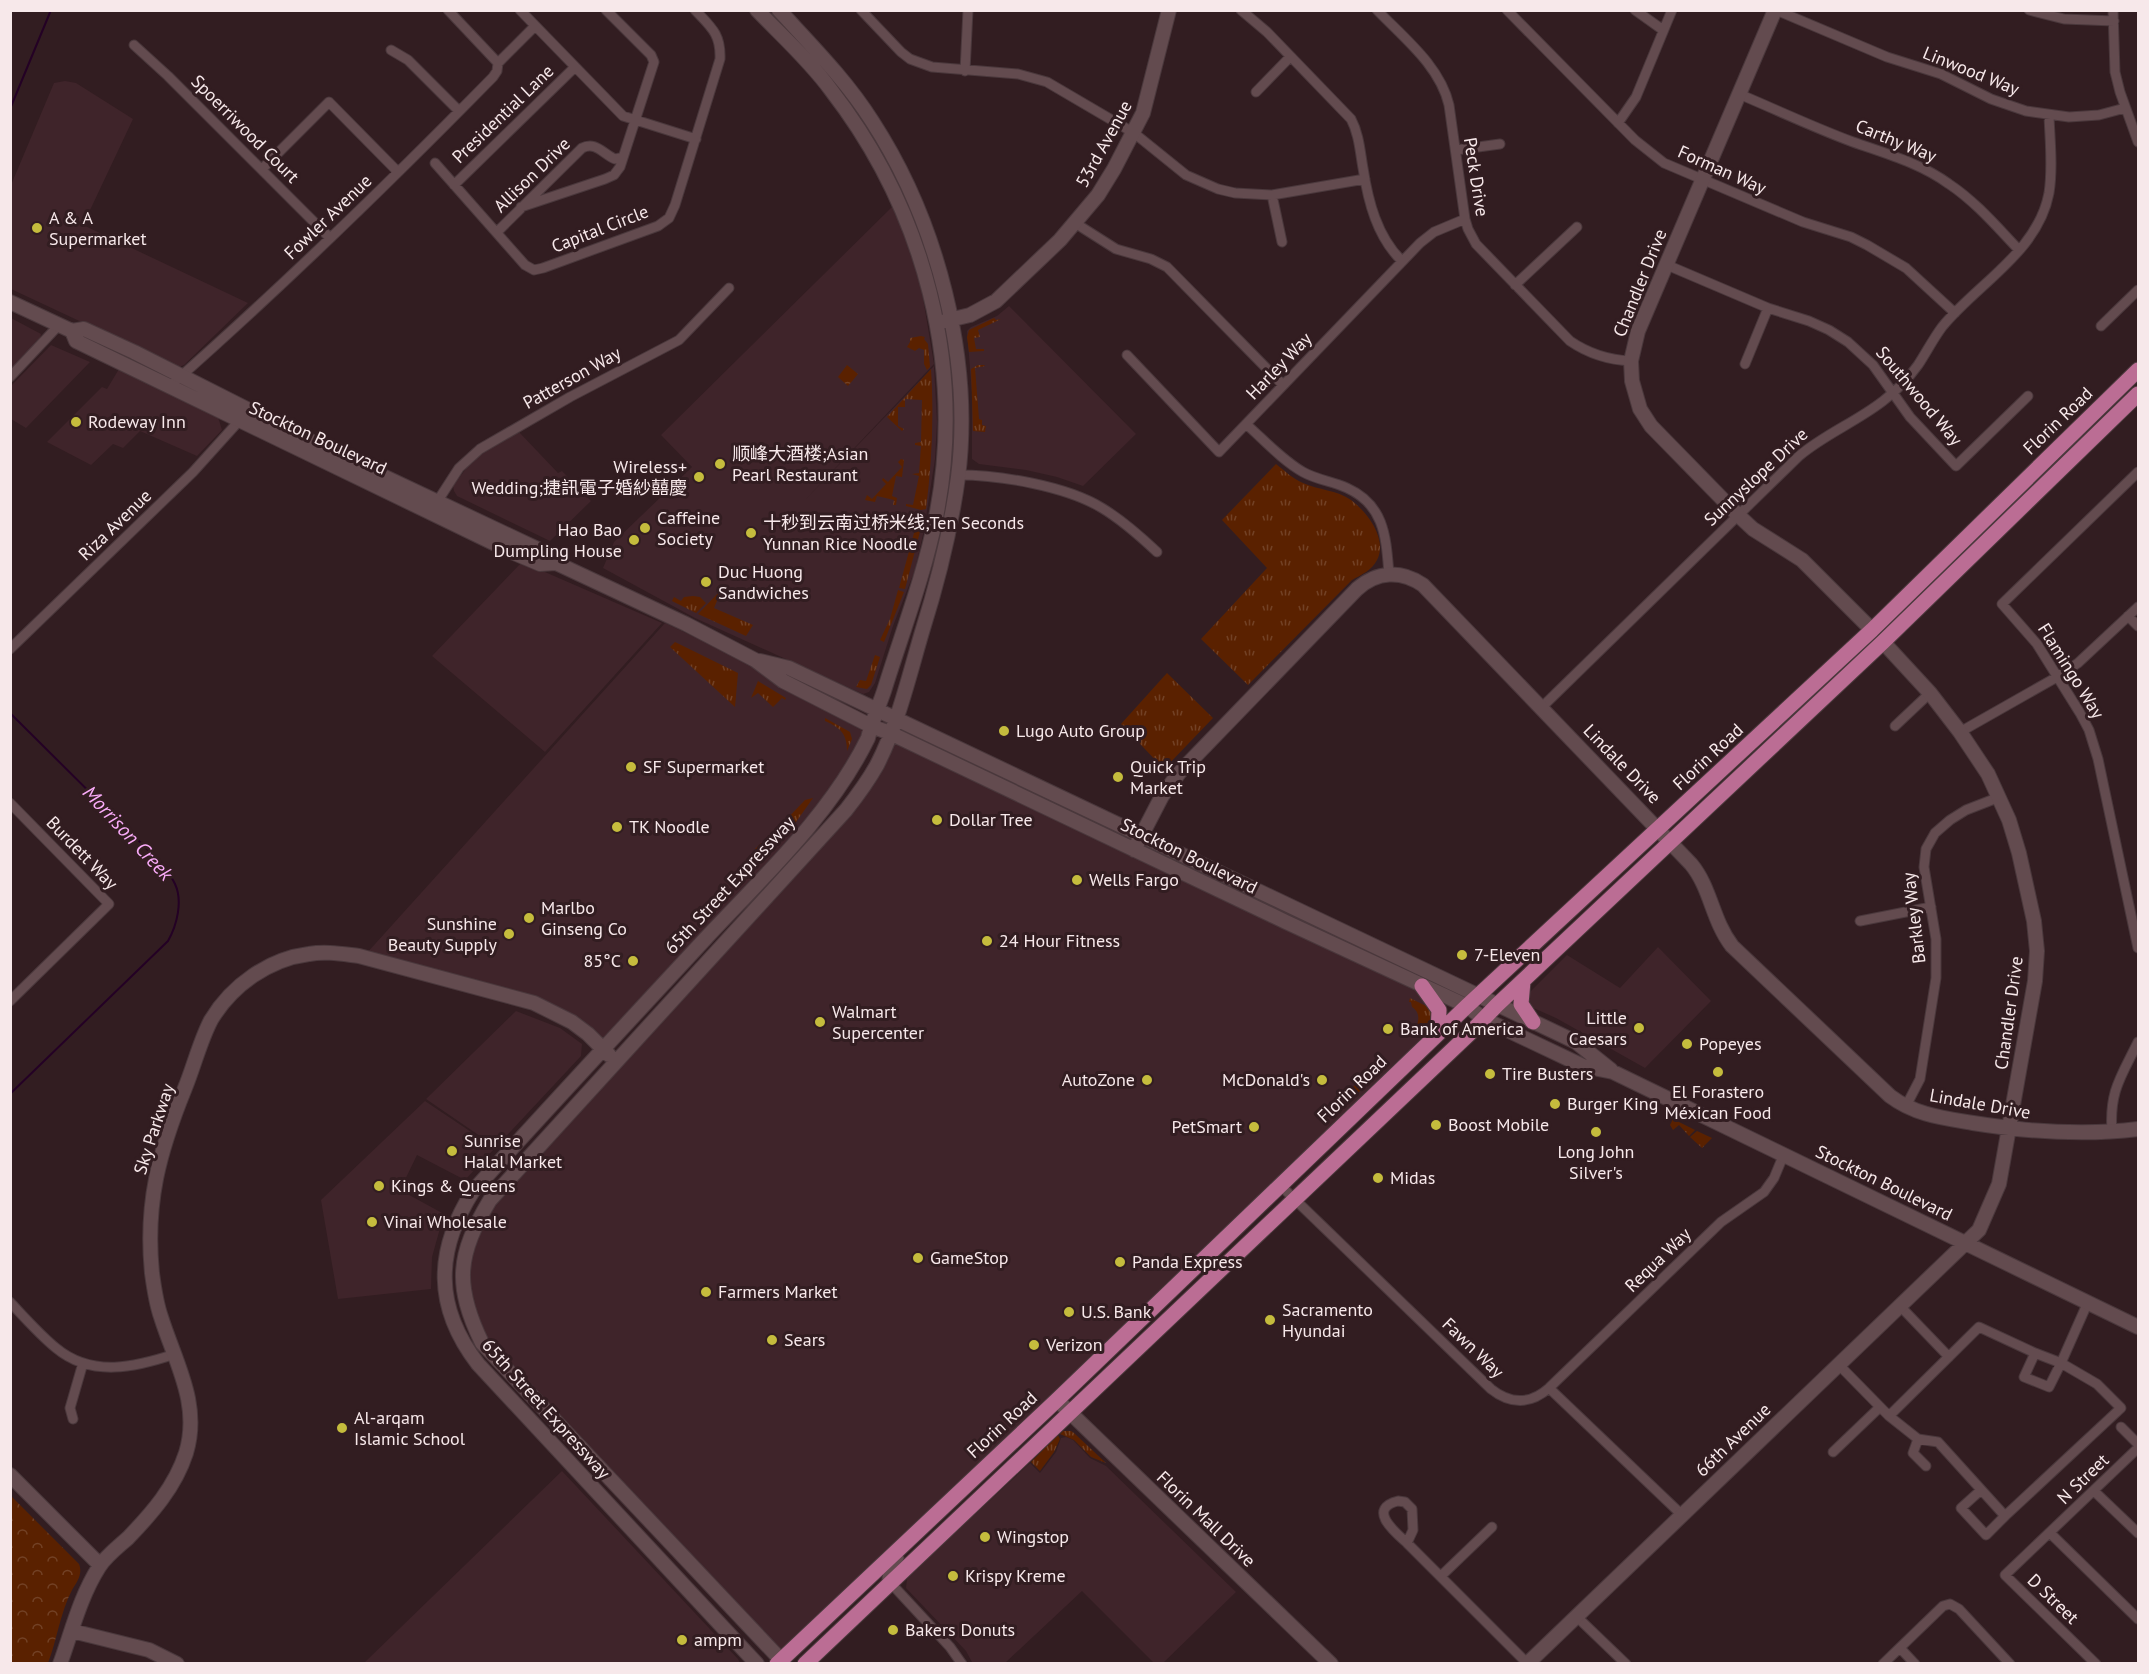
<svg xmlns="http://www.w3.org/2000/svg" width="2149" height="1674" font-family="'PT Sans','Noto Sans SC',sans-serif">
<defs>
<pattern id="grass-tufts" width="24" height="20" patternUnits="userSpaceOnUse" patternTransform="scale(1.5)"><rect width="24" height="20" fill="#5a2100"/><path d="M3 7l-1-3M5 7V3M7 7l1-3M15 17l-1-3M17 17v-4M19 17l1-3" fill="none" stroke="#724125"/></pattern>
<pattern id="park-crowns" width="20" height="18" patternUnits="userSpaceOnUse" patternTransform="scale(1.5)"><rect width="20" height="18" fill="#5a2100"/><path d="M2 6a3 3 0 1 1 6 0M12 15a3 3 0 1 1 6 0" fill="none" stroke="#724125"/></pattern>
</defs>
<rect width="100%" height="100%" fill="#321d21"/>
<!-- built -->
<path fill="#3f242a" d="M65,81L76,83L133,119L83,225L248,303L184,365L179,367L169,363L11,289V185L54,83Z
M893,206L910,248L922,292L934,364L804,501L934,366L937,422L935,459L924,530L915,570L893,626L875,683L869,692L863,694L695,618L603,568L614,542L692,467L661,435Z
M1009,306L1136,434L1083,486L1057,477L1026,470L979,464L972,459V393L967,331L971,327L997,316Z
M11,318L41,334L40,339L11,370Z
M51,345L90,362L26,428L11,419V386Z
M119,369L218,417L222,430L197,456L140,431L123,448L113,444L91,465L47,442L102,387L107,389Z
M519,432L558,473L562,471L591,501L550,541L457,496L454,491L453,486L468,466L484,452Z
M522,562L662,623L545,752L432,656Z
M665,623L872,721L809,829L609,1045L575,1020L366,954Z
M890,733L1422,986L1438,1033L781,1660L493,1356L465,1301L473,1228L845,806L883,737Z
M1658,947L1711,1001L1645,1068L1556,1018L1529,1006L1526,996L1567,955L1620,988Z
M516,1011L560,1028L582,1044L581,1056L496,1147L426,1099Z
M425,1101L495,1148L465,1180L417,1155L400,1190L444,1214L432,1257L431,1289L338,1299L321,1200Z
M1066,1437L1073,1440L1090,1458L1106,1466L1236,1592L1163,1663H1154L1082,1591L1005,1663L973,1664L966,1651L906,1588L907,1579L916,1569L1030,1463L1040,1473L1056,1452L1061,1438Z
M562,1471L738,1659L740,1663H364Z"/>
<!-- grass -->
<path fill="url(#grass-tufts)" d="M994,318L996,320L1001,319L978,330L980,337L974,338L976,349H984V351L969,352L967,337L969,330Z
M921,336L925,337L924,339L928,344L930,367L927,370L924,364V350L919,348L915,351L907,347L910,342V338Z
M978,365H984L985,366L975,368L979,419L982,420V425L986,426L985,432L973,431L971,369Z
M931,369C934,417 932,462 926,509L921,510L906,506V504L913,505L919,476L912,474L919,473L921,446L915,445V443L921,442L922,400L905,399V407H898V426L904,429L902,431L887,417Z
M901,459L904,460L902,477L896,476L892,496L897,498L896,505H893L894,500L877,496L875,502L865,500L867,495L872,499L886,484L882,480L883,478L888,482L902,467L898,462Z
M1276,464C1285,471 1293,479 1303,483C1318,490 1337,490 1351,500C1367,512 1388,539 1377,560C1372,570 1361,575 1352,580L1248,685L1201,639L1267,568L1222,520Z
M917,522L922,524L905,589L899,588Z
M722,589L714,608L753,625L746,636L698,614Z
M898,590L904,592L884,642L880,640L890,619Z
M693,596L700,597L706,603L696,613L672,601L674,597L681,601L684,597Z
M675,642L738,673L735,707L670,647Z
M875,655L880,657L871,685L867,689L856,687L860,680L866,681Z
M1167,673L1213,718L1164,769L1121,724Z
M758,681L786,698L785,700L782,698L773,707L758,693L751,698Z
M825,718L850,732L852,739L847,751C847,734 841,728 825,721Z
M813,798L796,822L772,850L765,842L779,826L784,830L786,827L783,823L805,800Z
M761,843L770,851L755,868L752,864L761,854L755,849Z
M1410,998L1430,1008C1434,1019 1427,1024 1419,1031V1028L1416,1026C1420,1020 1419,1011 1412,1007L1411,1002H1409Z
M1363,1077L1368,1083L1347,1104L1342,1098Z
M1673,1119L1695,1130L1689,1136L1679,1125L1673,1130L1670,1125Z
M1697,1131L1712,1138L1702,1148L1690,1137Z
M1071,1431L1074,1433L1106,1463L1091,1457L1074,1440L1060,1434L1063,1431Z
M1058,1435L1060,1439L1054,1452L1040,1471L1031,1462Z"/>
<!-- park -->
<path fill="url(#park-crowns)" d="M847,365L858,374L848,386L838,377Z
M10,1495L79,1564C83,1574 77,1582 72,1590C60,1613 57,1640 48,1663H11Z"/>
<g fill="none" stroke-linecap="round" stroke-linejoin="round">
<!-- stream -->
<path stroke="#240125" stroke-width="2" d="M10,109L51,10
M10,713L165,867C168,872 172,878 175,884C183,901 177,925 168,941L10,1094"/>
<!-- street casing -->
<g stroke="#4a383c" stroke-width="11">
<path id="street" d="M448,10L498,63
M520,10L623,116L696,139
M861,10L901,52L910,59L932,67L1018,74L1047,82L1134,133L1186,175L1218,189L1235,193L1272,195L1365,179
M1241,10L1267,32L1351,119C1359,134 1360,151 1363,168C1368,201 1377,237 1402,261
M1377,10C1404,38 1440,66 1449,105L1465,219L1468,229L1476,244L1570,341C1589,354 1608,360 1631,361
M1507,10L1635,140L1664,163L1803,222L1851,237L1867,245L1906,268L1955,313
M1635,10L1663,30
M1776,10L1887,57L1941,74L1991,99L2026,111L2069,117L2099,115L2125,108
M2029,10L2064,19L2114,21
M2113,10L2115,72L2120,92L2138,142
M134,45L168,76L330,238
M391,50L408,60L459,111
M498,63L535,26
M965,71L968,10
M1256,92L1290,57
M1739,94C1777,110 1815,128 1853,142C1887,154 1920,163 1949,184C1976,202 1997,227 2019,250
M1618,123L1636,97L1672,10
M1456,150L1500,144
M435,163L525,265L534,270L543,268L658,226L669,218L675,205L720,59C721,34 711,27 695,10
M262,169L329,102L398,172
M454,185L575,67
M1272,195L1282,242
M521,207L605,179L614,175L620,167L654,62L651,55L606,10
M1075,223L1116,249L1151,259L1167,267L1283,385
M497,232L582,148C596,141 603,154 615,159L623,157
M1667,265L1768,308L1809,321L1829,330L1848,342L1873,365L1910,417L1956,466L2028,396
M1515,285L1577,227
M2101,326L2138,290
M1127,355L1219,452L1420,243L1434,232L1465,219
M1745,364L1768,308
M10,377L59,325
M171,385C282,287 389,183 493,77L497,71L498,63
M1246,424C1264,440 1282,460 1303,472C1317,480 1332,481 1347,488C1385,505 1386,538 1389,574
M2138,472L2002,604L2037,644L2080,713L2089,730L2098,759L2138,948
M958,475C1000,475 1066,486 1102,508C1122,520 1140,536 1157,552
M437,502L459,468L480,449L570,397L679,340L729,288
M2128,616L2138,626
M10,649L193,472L239,421
M1542,707L1799,456C1825,434 1856,422 1883,401C1896,391 1908,379 1918,365C1926,353 1933,339 1942,327C1977,284 2038,252 2049,193C2053,168 2050,141 2049,116
M1895,726L1930,693
M1960,732L2057,677L2078,663L2138,607
M10,803L109,904L10,1001
M1860,921L1931,907
M1906,1106L1920,1079L1936,978V939L1924,867L1926,849L1935,833L1950,820L1966,810L1997,798
M2112,1132C2109,1091 2121,1077 2138,1042
M1280,1185L1491,1389C1511,1405 1531,1404 1549,1388L1721,1222L1764,1192L1774,1178L1784,1154
M10,1302C25,1318 40,1335 56,1348C92,1378 136,1367 175,1354
M1900,1306L1949,1357
M2035,1353L2061,1363L2049,1387L2024,1377Z
M1838,1364L1889,1416L1979,1327L2035,1353
M1549,1388L1681,1514
M1889,1416L1918,1439
M73,1419L70,1408L83,1363
M2121,1427L2138,1444
M1833,1452L1880,1407
M1926,1466L1913,1453L1918,1439L1938,1442L2005,1516L2121,1408L2097,1384L2061,1363L2088,1302
M1981,1490L1961,1508L1986,1535L2005,1516
M2094,1491L2138,1533
M1398,1501L1405,1502L1412,1509L1413,1530L1407,1543C1396,1533 1366,1509 1398,1501Z
M2050,1533L2138,1619
M1407,1543L1527,1663
M899,1558L888,1570L887,1579L950,1647L962,1664
M1441,1576L1492,1527
M1575,1615L1626,1664
M1900,1648L1915,1664
M1883,1664L1943,1606L1950,1604L1959,1609L2010,1664
M2096,1664L2005,1575L2138,1448"/>
</g>
<!-- secondary casing -->
<g stroke="#4a383c" stroke-width="16">
<path id="secondary" d="M779,10C812,46 846,80 872,121C937,221 973,358 958,477C951,529 938,581 922,632C909,676 898,724 877,765C868,781 857,796 846,810L490,1200C457,1255 454,1285 482,1343L781,1660L782,1664
M1775,10L1638,331L1631,361L1632,381L1640,409L1651,426L1738,515L1753,529L1802,560L1872,630
M10,302L72,331L84,329L134,352L334,453L546,553L556,563L686,624L755,660L783,681L871,726L890,733L1286,922L1467,1006L1484,1019L1583,1066L1613,1072L2138,1327
M945,321L970,315L996,301L1060,240L1098,195L1114,169L1143,113L1169,10
M72,331L76,341L514,553L540,564L556,563
M760,661L789,668L1576,1042L1611,1070
M1134,850L1162,796L1179,773L1357,589C1377,571 1401,570 1423,585L1691,864C1711,888 1712,920 1732,946L1890,1096C1915,1115 1943,1118 1973,1123C2029,1132 2082,1136 2138,1129
M1057,1400L1331,1664
M10,1475L100,1565
M72,1631L149,1650L177,1664
M60,1664C72,1631 80,1597 99,1567C106,1556 118,1547 128,1538C152,1513 175,1487 186,1453C201,1404 175,1362 161,1317C156,1303 154,1288 152,1273C145,1203 159,1152 185,1088C194,1066 200,1041 211,1020C232,985 269,959 309,954C326,951 342,954 359,956L534,1003L572,1022L588,1034L609,1055
M757,1664L478,1364C434,1307 435,1251 473,1191C550,1106 628,1022 706,938C764,876 831,814 868,738C872,721 879,706 884,691C902,633 924,576 936,517C966,367 924,210 831,90C810,61 782,36 757,10
M1527,1664L1979,1230L1999,1184L2035,981L2037,951L2034,921L2019,853L2009,820L1988,774L1960,732L1930,693L1883,642"/>
</g>
<!-- primary casing -->
<g stroke="#4a383c" stroke-width="17">
<path id="primary" d="M1523,981L1521,1004L1533,1022
M1422,986L1439,1010L1438,1033
M777,1664L1057,1400L1467,1006L1872,630L2138,370
M805,1664L1469,1034L1497,1005L1883,642L2138,394"/>
</g>
<!-- street -->
<use href="#street" stroke="#634b4f" stroke-width="9"/>
<!-- secondary -->
<use href="#secondary" stroke="#634b4f" stroke-width="14"/>
<!-- primary -->
<use href="#primary" stroke="#bb6d94" stroke-width="15"/>
</g>
<!-- markers -->
<g fill="#c5bc3d" stroke="#321d21" stroke-width="2">
<circle cx="37" cy="228" r="6"/>
<circle cx="76" cy="422" r="6"/>
<circle cx="720" cy="464" r="6"/>
<circle cx="699" cy="477" r="6"/>
<circle cx="645" cy="528" r="6"/>
<circle cx="751" cy="533" r="6"/>
<circle cx="634" cy="540" r="6"/>
<circle cx="706" cy="582" r="6"/>
<circle cx="1004" cy="731" r="6"/>
<circle cx="631" cy="767" r="6"/>
<circle cx="1118" cy="777" r="6"/>
<circle cx="937" cy="820" r="6"/>
<circle cx="617" cy="827" r="6"/>
<circle cx="1077" cy="880" r="6"/>
<circle cx="529" cy="918" r="6"/>
<circle cx="509" cy="934" r="6"/>
<circle cx="987" cy="941" r="6"/>
<circle cx="1462" cy="955" r="6"/>
<circle cx="633" cy="961" r="6"/>
<circle cx="820" cy="1022" r="6"/>
<circle cx="1639" cy="1028" r="6"/>
<circle cx="1388" cy="1029" r="6"/>
<circle cx="1687" cy="1044" r="6"/>
<circle cx="1718" cy="1072" r="6"/>
<circle cx="1490" cy="1074" r="6"/>
<circle cx="1147" cy="1080" r="6"/>
<circle cx="1322" cy="1080" r="6"/>
<circle cx="1555" cy="1104" r="6"/>
<circle cx="1436" cy="1125" r="6"/>
<circle cx="1254" cy="1127" r="6"/>
<circle cx="1596" cy="1132" r="6"/>
<circle cx="452" cy="1151" r="6"/>
<circle cx="1378" cy="1178" r="6"/>
<circle cx="379" cy="1186" r="6"/>
<circle cx="372" cy="1222" r="6"/>
<circle cx="918" cy="1258" r="6"/>
<circle cx="1120" cy="1262" r="6"/>
<circle cx="706" cy="1292" r="6"/>
<circle cx="1069" cy="1312" r="6"/>
<circle cx="1270" cy="1320" r="6"/>
<circle cx="772" cy="1340" r="6"/>
<circle cx="1034" cy="1345" r="6"/>
<circle cx="342" cy="1428" r="6"/>
<circle cx="985" cy="1537" r="6"/>
<circle cx="953" cy="1576" r="6"/>
<circle cx="893" cy="1630" r="6"/>
<circle cx="682" cy="1640" r="6"/>
</g>
<g text-anchor="middle" stroke-width="6" stroke-linejoin="round" paint-order="stroke">
<!-- street labels -->
<g font-size="18" fill="#f7e8ea" stroke="#321d21">
<text transform="translate(1971 71) rotate(22)" y="6">Linwood Way</text>
<text transform="translate(503 114) rotate(-44)" y="6">Presidential Lane</text>
<text transform="translate(245 129) rotate(45)" y="6">Spoerriwood Court</text>
<text transform="translate(1896 141) rotate(22)" y="6">Carthy Way</text>
<text transform="translate(1104 144) rotate(-61)" y="6">53rd Avenue</text>
<text transform="translate(1722 170) rotate(24)" y="6">Forman Way</text>
<text transform="translate(532 175) rotate(-44)" y="6">Allison Drive</text>
<text transform="translate(1476 177) rotate(81)" y="6">Peck Drive</text>
<text transform="translate(328 217) rotate(-44)" y="6">Fowler Avenue</text>
<text transform="translate(600 229) rotate(-21)" y="6">Capital Circle</text>
<text transform="translate(1640 283) rotate(-68)" y="6">Chandler Drive</text>
<text transform="translate(1279 366) rotate(-46)" y="6">Harley Way</text>
<text transform="translate(572 378) rotate(-29)" y="6">Patterson Way</text>
<text transform="translate(1919 396) rotate(50)" y="6">Southwood Way</text>
<text transform="translate(2058 421) rotate(-44)" y="6">Florin Road</text>
<text transform="translate(318 438) rotate(25)" y="6">Stockton Boulevard</text>
<text transform="translate(1756 477) rotate(-43)" y="6">Sunnyslope Drive</text>
<text transform="translate(115 525) rotate(-44)" y="6">Riza Avenue</text>
<text transform="translate(2071 671) rotate(58)" y="6">Flamingo Way</text>
<text transform="translate(1708 757) rotate(-43)" y="6">Florin Road</text>
<text transform="translate(1622 764) rotate(46)" y="6">Lindale Drive</text>
<text transform="translate(82 853) rotate(46)" y="6">Burdett Way</text>
<text transform="translate(1189 856) rotate(26)" y="6">Stockton Boulevard</text>
<text transform="translate(730 885) rotate(-47)" y="6">65th Street Expressway</text>
<text transform="translate(1914 918) rotate(-97)" y="6">Barkley Way</text>
<text transform="translate(2009 1013) rotate(-82)" y="6">Chandler Drive</text>
<text transform="translate(1352 1089) rotate(-44)" y="6">Florin Road</text>
<text transform="translate(1980 1104) rotate(10)" y="6">Lindale Drive</text>
<text transform="translate(154 1129) rotate(-72)" y="6">Sky Parkway</text>
<text transform="translate(1884 1183) rotate(26)" y="6">Stockton Boulevard</text>
<text transform="translate(1658 1260) rotate(-44)" y="6">Requa Way</text>
<text transform="translate(1473 1348) rotate(44)" y="6">Fawn Way</text>
<text transform="translate(546 1409) rotate(48)" y="6">65th Street Expressway</text>
<text transform="translate(1002 1425) rotate(-43)" y="6">Florin Road</text>
<text transform="translate(1733 1440) rotate(-44)" y="6">66th Avenue</text>
<text transform="translate(2083 1479) rotate(-44)" y="6">N Street</text>
<text transform="translate(1206 1519) rotate(44)" y="6">Florin Mall Drive</text>
<text transform="translate(2053 1599) rotate(44)" y="6">D Street</text>
</g>
<!-- poi labels -->
<g font-size="18" fill="#f7e8ea" stroke="#321d21" text-anchor="start">
<text x="49" y="224">A &amp; A<tspan x="49" dy="21">Supermarket</tspan></text>
<text x="88" y="428">Rodeway Inn</text>
<text x="732" y="460">顺峰大酒楼;Asian<tspan x="732" dy="21">Pearl Restaurant</tspan></text>
<text x="687" y="473" text-anchor="end">Wireless+<tspan x="687" dy="21">Wedding;捷訊電子婚紗囍慶</tspan></text>
<text x="657" y="524">Caffeine<tspan x="657" dy="21">Society</tspan></text>
<text x="763" y="529">十秒到云南过桥米线;Ten Seconds<tspan x="763" dy="21">Yunnan Rice Noodle</tspan></text>
<text x="622" y="536" text-anchor="end">Hao Bao<tspan x="622" dy="21">Dumpling House</tspan></text>
<text x="718" y="578">Duc Huong<tspan x="718" dy="21">Sandwiches</tspan></text>
<text x="1016" y="737">Lugo Auto Group</text>
<text x="643" y="773">SF Supermarket</text>
<text x="1130" y="773">Quick Trip<tspan x="1130" dy="21">Market</tspan></text>
<text x="949" y="826">Dollar Tree</text>
<text x="629" y="833">TK Noodle</text>
<text x="1089" y="886">Wells Fargo</text>
<text x="541" y="914">Marlbo<tspan x="541" dy="21">Ginseng Co</tspan></text>
<text x="497" y="930" text-anchor="end">Sunshine<tspan x="497" dy="21">Beauty Supply</tspan></text>
<text x="999" y="947">24 Hour Fitness</text>
<text x="1474" y="961">7-Eleven</text>
<text x="621" y="967" text-anchor="end">85°C</text>
<text x="832" y="1018">Walmart<tspan x="832" dy="21">Supercenter</tspan></text>
<text x="1627" y="1024" text-anchor="end">Little<tspan x="1627" dy="21">Caesars</tspan></text>
<text x="1400" y="1035">Bank of America</text>
<text x="1699" y="1050">Popeyes</text>
<text x="1502" y="1080">Tire Busters</text>
<text x="1135" y="1086" text-anchor="end">AutoZone</text>
<text x="1310" y="1086" text-anchor="end">McDonald's</text>
<text x="1718" y="1098" text-anchor="middle">El Forastero<tspan x="1718" dy="21">Méxican Food</tspan></text>
<text x="1567" y="1110">Burger King</text>
<text x="1448" y="1131">Boost Mobile</text>
<text x="1242" y="1133" text-anchor="end">PetSmart</text>
<text x="464" y="1147">Sunrise<tspan x="464" dy="21">Halal Market</tspan></text>
<text x="1596" y="1158" text-anchor="middle">Long John<tspan x="1596" dy="21">Silver's</tspan></text>
<text x="1390" y="1184">Midas</text>
<text x="391" y="1192">Kings &amp; Queens</text>
<text x="384" y="1228">Vinai Wholesale</text>
<text x="930" y="1264">GameStop</text>
<text x="1132" y="1268">Panda Express</text>
<text x="718" y="1298">Farmers Market</text>
<text x="1282" y="1316">Sacramento<tspan x="1282" dy="21">Hyundai</tspan></text>
<text x="1081" y="1318">U.S. Bank</text>
<text x="784" y="1346">Sears</text>
<text x="1046" y="1351">Verizon</text>
<text x="354" y="1424">Al-arqam<tspan x="354" dy="21">Islamic School</tspan></text>
<text x="997" y="1543">Wingstop</text>
<text x="965" y="1582">Krispy Kreme</text>
<text x="905" y="1636">Bakers Donuts</text>
<text x="694" y="1646">ampm</text>
</g>
<!-- water labels -->
<g font-size="20" font-style="italic" fill="#f9abf8" stroke="#321d21">
<text transform="translate(128 833) rotate(47)" y="7">Morrison Creek</text>
</g>
</g>
<!-- border -->
<rect width="2149" height="1674" fill="none" stroke="#f7e8ea" stroke-width="24"/>
</svg>
